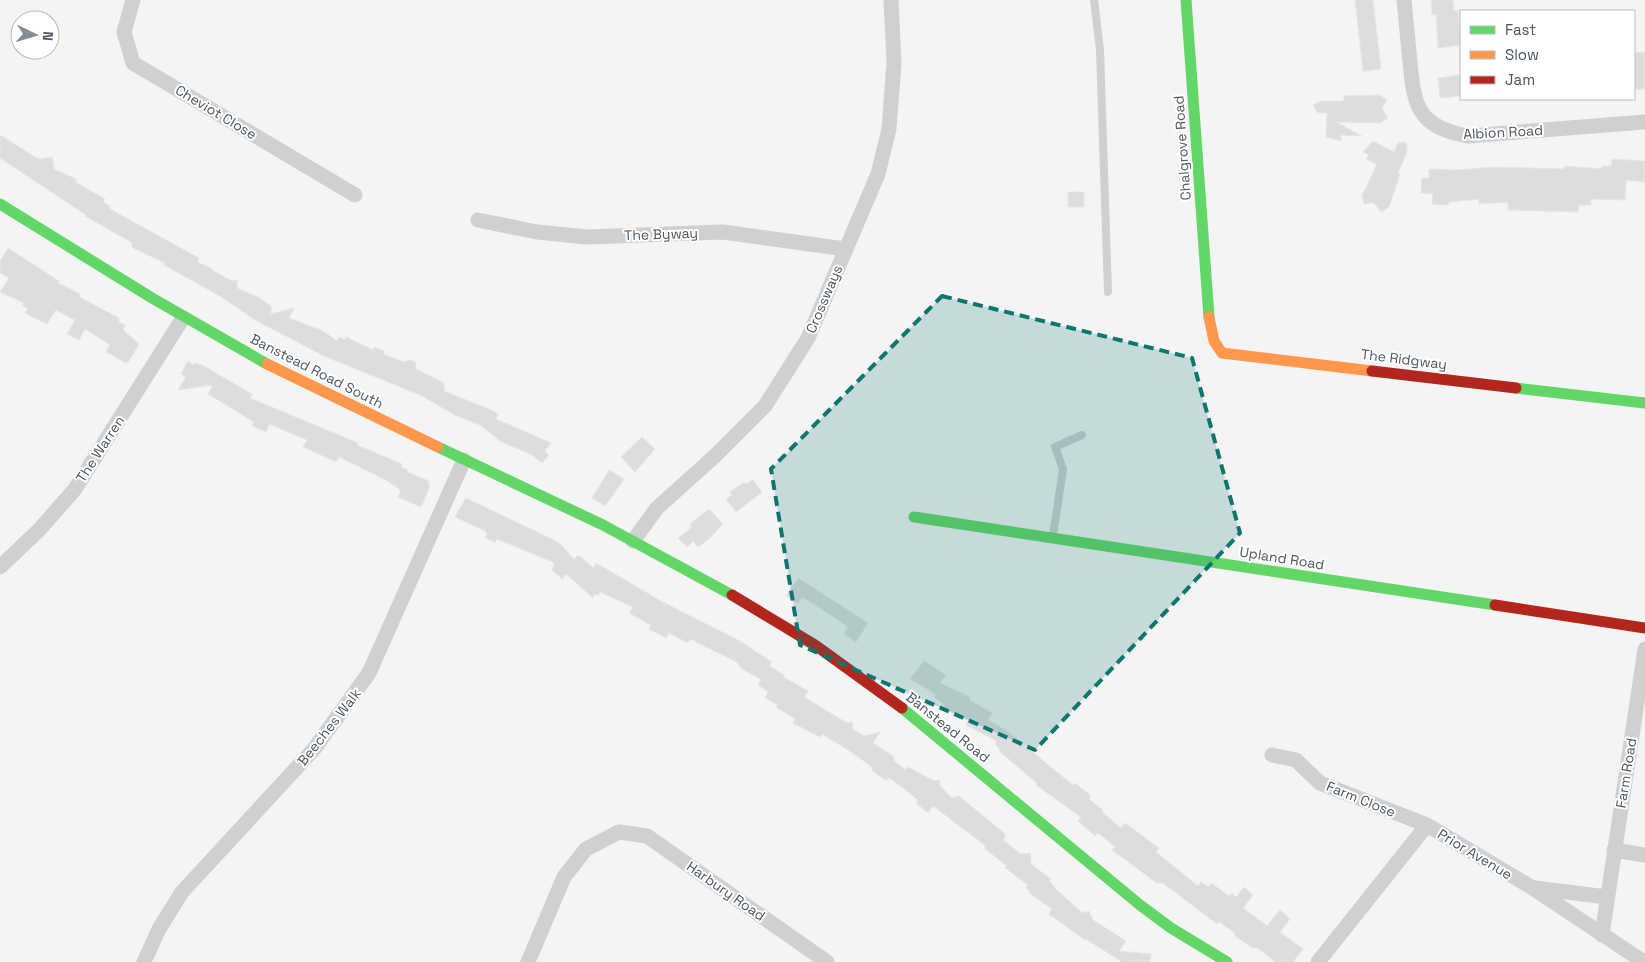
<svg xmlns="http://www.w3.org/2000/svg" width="1645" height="962" font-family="'Space Grotesk',sans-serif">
<rect width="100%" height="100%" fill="#f4f4f4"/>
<!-- building -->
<path fill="#ddddde" stroke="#e5e6e7" d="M1355,0H1373L1381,69L1363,71Z
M1431,0H1453L1454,11L1458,10L1461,45L1438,48L1436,14L1432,15Z
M1645,52V89L1634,90V53Z
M1461,75V96L1440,98L1438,78Z
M1380,95L1387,100L1382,108L1388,118L1380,123L1336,122L1362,136L1341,135V141L1326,137L1327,113H1318L1313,105L1321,101H1344V96Z
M0,135L35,157L41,159L52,157L54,169L76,179L75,182L105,199L103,202L110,206V209L199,258L197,262L211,268L212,270L232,281L237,280V288L258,297L271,306V314L294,308L289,318L323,331L337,341L339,337L345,340L346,337L373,350L374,347L384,351L383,354L403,362L410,360L415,362L416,369L444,383V391L491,410L498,414L496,419L551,443L545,451L549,455L542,463L532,455L500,441L482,426L455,415L420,395L324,356L255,320L220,296L164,265L165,263L133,248L131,242L85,216L86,215L0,158Z
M1373,141L1394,152L1398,143L1406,142L1407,152L1398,173L1400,174L1389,207L1381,212L1374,203L1364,204L1362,196L1377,164L1366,159L1369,155L1363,152Z
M1612,159L1645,161V182L1626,180L1625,200L1591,199V205H1579L1578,212L1508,210V202L1479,204V199L1449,202L1448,205L1432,204L1433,194L1421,193L1422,178H1429V169L1457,170L1496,167L1564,169V166L1601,169L1602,166H1611Z
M1068,192H1084V207H1068Z
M8,248L59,281L58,283L80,294L79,297L119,318V322L125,325L123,330L139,344L129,361L126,363L106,352L110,345L85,329L79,340L67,334L75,320L56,310L47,324L25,313L28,308L22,306L24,303L0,292L9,278L0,273V261Z
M188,361L193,365L195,363L202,365L252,394L250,398L358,443L357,445L402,464L401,467L408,470L407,472L429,481L428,484L430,486L421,507L398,497L401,490L386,480L339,457L336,462L303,447L307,440L269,424L266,432L252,426L254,422L208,394L213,385L178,390L186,377L181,374Z
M642,437L655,449L635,472L621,457Z
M609,470L624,479L605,506L592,498Z
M753,480L762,492L736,512L726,499L732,495L730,492L744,482L745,484Z
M466,498L558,542L574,559L578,555L581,557L593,568L596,563L661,601L738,640L772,662L769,666L784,675L783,677L808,691L804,697L847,723L853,722L852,729L865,736L880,732L873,743L893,756L894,761L906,770L908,767L934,781L940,780L939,785L952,798L959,796L1003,832L1006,837L1003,840L1021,854L1030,853L1031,864L1051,879L1049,881L1057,890L1082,913L1089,911L1093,920L1126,941L1119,951L1151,954L1150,962H1122L1086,939L1085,940L1049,914L1052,909L1029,893L1030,891L1026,888L1028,885L1005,868L1007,866L984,848L986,846L933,806L928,813L916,803L918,800L890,778L885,780L873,771L871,766L845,748L822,734L820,737L793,723L795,719L776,707L778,705L765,698L768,692L758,685L761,679L742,669L737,662L690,639L688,643L669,633L666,638L649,629L651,625L629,613L633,607L600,592L598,596L595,594L593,598L566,574L562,579L552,570L555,563L497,539L495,542L485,538L487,534L485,531L455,517Z
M709,509L723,524L708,540L698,547L693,541L687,547L678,538L692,527L690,524Z
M798,578L868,623L856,642L844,634L848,627L820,608L802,597L798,603L786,596Z
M924,661L946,675L940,683L970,697L969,700L992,713L988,720L1007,731L1073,785L1075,783L1090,795L1089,799L1103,810L1102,812L1121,828L1125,823L1159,848L1156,852L1198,886L1201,882L1208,887L1211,883L1229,896L1232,893L1236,897L1244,887L1253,895L1243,908L1267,926L1280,910L1290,919L1280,932L1303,949L1293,962H1276L1256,947L1254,949L1235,936V933L1219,922L1217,924L1163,883H1157L1112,850L1115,847L1098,833L1095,836L1078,821L1081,817L1036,785L1037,783L999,751L1000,749L995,744L997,741L966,725L968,720L944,708L945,705L934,697L936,694L910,679Z"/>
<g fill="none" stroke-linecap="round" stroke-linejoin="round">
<!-- lane -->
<path stroke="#ced0d2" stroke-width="8" d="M1094,0L1100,50L1108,292
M1053,536L1063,469L1055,447L1082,435"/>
<!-- street -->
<path stroke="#ced0d2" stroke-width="15" d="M133,0L124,32L133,63L355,195
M1404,0C1406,21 1408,42 1410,62C1414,108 1419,127 1468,136L1645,122
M478,220L537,232L587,237L723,232L845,249
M633,541L657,508L716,455L765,406L808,338L878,174L889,129L894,63L891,0
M0,567L39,530L75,489L183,318
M1272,755L1296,760L1320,783L1427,825
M1614,850L1645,855
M1535,888L1607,897
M1602,935L1645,649
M144,962L159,929L182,892L314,749L369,673L464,460
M528,962L564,877L586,849L619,832L647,836L827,962
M1318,962L1427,825L1531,887L1644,962"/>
<!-- fast -->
<path stroke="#63d668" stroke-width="11" d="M1186,0L1209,317
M0,204L152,298L267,364
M1516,388L1645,403
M438,447L603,525L732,595
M914,517L1495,605
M902,708L1140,905L1171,928L1227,962"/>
<!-- slow -->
<path stroke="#ff974d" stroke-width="11" d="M1209,317L1214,341L1222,353L1372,371
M267,364L438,447"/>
<!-- jam -->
<path stroke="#b3261e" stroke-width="11" d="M1372,371L1516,388
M732,595L815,645L902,708
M1495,605L1645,628"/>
</g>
<!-- marked area -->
<path fill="#0f766e" fill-opacity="0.2" stroke="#0f766e" stroke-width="4" stroke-dasharray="10 6" stroke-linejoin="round" d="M942,296L1192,358L1240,533L1035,750L800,645L771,469Z"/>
<g text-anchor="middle" stroke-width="4" stroke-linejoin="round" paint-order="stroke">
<!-- street labels -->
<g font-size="14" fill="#4a5661" stroke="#fff">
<text transform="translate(216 112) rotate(31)" y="5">Cheviot Close</text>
<text transform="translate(1503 132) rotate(-3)" y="5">Albion Road</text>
<text transform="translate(1182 148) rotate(-94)" y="5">Chalgrove Road</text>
<text transform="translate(661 234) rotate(-2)" y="5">The Byway</text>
<text transform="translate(824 299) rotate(-67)" y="5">Crossways</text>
<text transform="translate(1404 359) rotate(7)" y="5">The Ridgway</text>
<text transform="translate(317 371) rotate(27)" y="5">Banstead Road South</text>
<text transform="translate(100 449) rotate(-57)" y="5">The Warren</text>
<text transform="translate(1282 558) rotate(9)" y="5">Upland Road</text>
<text transform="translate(329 727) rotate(-52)" y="5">Beeches Walk</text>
<text transform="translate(948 727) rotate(39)" y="5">Banstead Road</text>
<text transform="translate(1626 773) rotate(-81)" y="5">Farm Road</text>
<text transform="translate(1361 799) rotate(22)" y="5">Farm Close</text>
<text transform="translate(1475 854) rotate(31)" y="5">Prior Avenue</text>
<text transform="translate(726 891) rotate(35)" y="5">Harbury Road</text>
</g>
</g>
<!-- legend -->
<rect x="1460" y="10" width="175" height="90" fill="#ffffff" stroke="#b7bbc0"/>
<rect x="1470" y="26" width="25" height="8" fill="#63d668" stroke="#b7bbc0"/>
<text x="1505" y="35" font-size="15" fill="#4a5661">Fast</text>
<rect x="1470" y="51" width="25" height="8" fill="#ff974d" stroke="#b7bbc0"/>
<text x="1505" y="60" font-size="15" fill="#4a5661">Slow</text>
<rect x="1470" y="76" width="25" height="8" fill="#b3261e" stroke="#b7bbc0"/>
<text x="1505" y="85" font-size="15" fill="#4a5661">Jam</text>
<!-- north arrow -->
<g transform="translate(35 35) rotate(95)"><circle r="24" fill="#ffffff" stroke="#b7bbc0"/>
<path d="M0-4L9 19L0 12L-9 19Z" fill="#868d94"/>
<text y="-8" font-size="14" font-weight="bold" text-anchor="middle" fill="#4a5661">N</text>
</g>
</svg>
